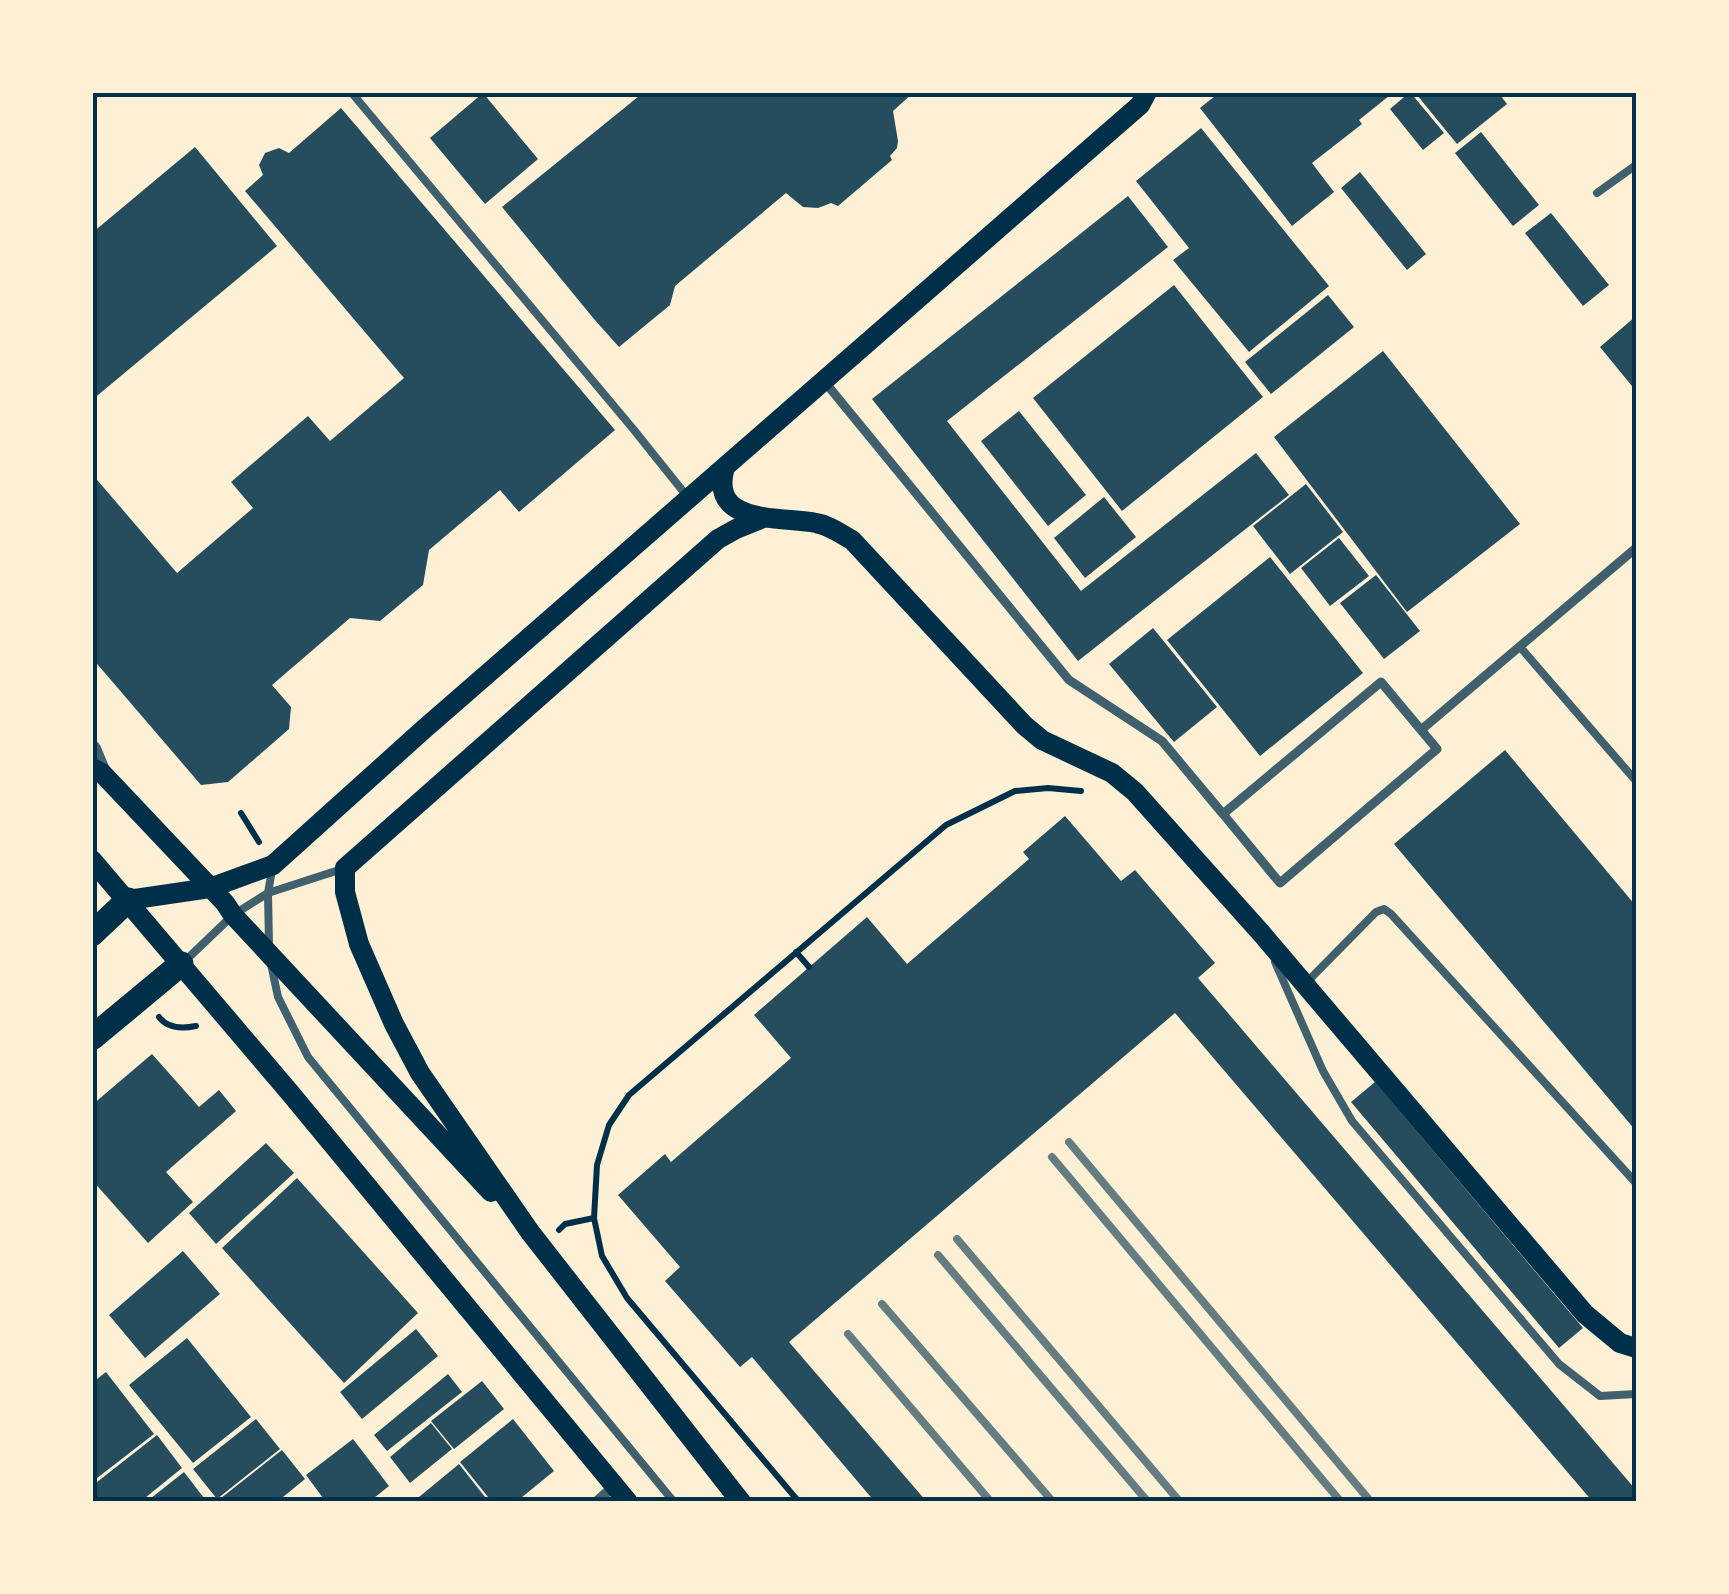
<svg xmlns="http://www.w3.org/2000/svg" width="1729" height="1594" font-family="'DejaVu Sans',sans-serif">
<rect width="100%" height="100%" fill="#fdf0d5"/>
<!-- building -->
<path fill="#264d5e" d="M644,92H914L893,111L898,141L897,148L890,156L892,160L838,206L831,203L818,208L803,207L786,193L675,286L670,305L619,347L594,319L502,207Z
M1220,92H1394L1359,120L1362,124L1312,163L1334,192L1292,226L1200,108Z
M1410,92L1444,133L1423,150L1390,109Z
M1419,92H1498L1507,104L1457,144L1417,95Z
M483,93L538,159L485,204L430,138Z
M341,108L615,430L519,512L500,490L429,550L423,585L380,621L350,618L272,685L291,707L289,729L228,782L201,785L92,658V474L177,573L253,508L231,482L308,416L330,441L404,378L245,191L263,175L259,165L265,153L279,148L289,153Z
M1201,128L1329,286L1249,352L1173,260L1189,248L1136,181Z
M1481,132L1539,205L1513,226L1455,153Z
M195,147L277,246L92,400V233Z
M1360,172L1426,254L1407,270L1341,188Z
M1128,196L1168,247L947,421L1081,591L1256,453L1289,495L1078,661L872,399Z
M1551,213L1609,285L1583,306L1525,233Z
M1174,285L1263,397L1122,511L1033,398Z
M1328,295L1354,327L1271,394L1245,362Z
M1636,316V391L1600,347Z
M1383,351L1520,524L1407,612L1274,437Z
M1019,411L1086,495L1048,526L981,441Z
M1306,484L1343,532L1290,574L1253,526Z
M1104,497L1136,537L1085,578L1054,538Z
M1339,538L1369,576L1330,606L1301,568Z
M1270,557L1363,673L1260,756L1167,640Z
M1376,575L1420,631L1384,659L1340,603Z
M1153,628L1217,707L1174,742L1109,664Z
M1505,750L1636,906V1131L1394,844Z
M1065,816L1121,881L1135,870L1215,963L1198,978L1636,1490V1502H1593L1175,1013L789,1342L927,1502H875L752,1357L740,1367L665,1281L680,1267L618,1195L665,1154L671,1162L791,1058L754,1015L867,917L907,964L1029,859L1023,852Z
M152,1054L199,1107L219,1090L236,1111L166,1172L193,1202L148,1243L92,1180V1105Z
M1375,1082L1583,1328L1559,1348L1351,1102Z
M266,1143L294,1173L216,1244L189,1213Z
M297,1178L418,1313L344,1383L222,1248Z
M183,1251L220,1294L145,1358L109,1315Z
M416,1329L438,1356L362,1419L340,1392Z
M187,1338L251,1417L193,1463L129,1385Z
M106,1372L154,1434L92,1482V1383Z
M448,1374L462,1392L387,1451L374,1435Z
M482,1381L504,1409L454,1449L431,1421Z
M256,1419L280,1449L217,1499L193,1469Z
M513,1419L554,1471L516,1502H492L460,1462Z
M431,1423L452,1449L410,1483L390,1457Z
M157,1435L182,1468L140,1502H92V1486Z
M353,1439L389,1486L369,1502H326L306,1475Z
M282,1450L305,1479L277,1502H216Z
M459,1464L489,1502H423L419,1497Z
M184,1472L207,1502H146Z"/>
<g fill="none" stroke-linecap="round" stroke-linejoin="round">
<!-- path -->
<path stroke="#003049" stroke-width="6" d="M241,813L259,842
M796,952L809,967
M159,1017C168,1029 182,1029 196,1026
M559,1230L565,1224L594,1218
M799,1502L627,1298L602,1256L594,1218L597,1165L609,1125L629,1095L946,825L1015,791L1048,788L1081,791"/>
<!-- service -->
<path stroke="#3f606c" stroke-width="8" d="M351,92L634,430L686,495
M1597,193L1636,165
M1520,647L1636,781
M269,945L268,893L272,870
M185,961L233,915L268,893L342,869
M1275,962L1323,1071L1352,1121L1559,1364L1600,1396L1636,1394
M271,964L278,997L308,1057L674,1502
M1305,984L1376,912L1384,909L1391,914L1636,1183"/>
<!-- pedestrian -->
<path stroke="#3f606c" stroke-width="9" d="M824,381L1069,680L1162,741L1223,814L1381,682L1421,730
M1223,814L1280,883L1437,749L1421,730L1636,548"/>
<!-- minor -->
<path stroke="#3f606c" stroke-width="10" d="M596,1502L614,1486"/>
<!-- tertiary -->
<path stroke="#3f606c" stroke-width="18" d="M92,749L102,773"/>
<!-- secondary -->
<path stroke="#003049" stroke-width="20" d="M725,467C708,526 781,516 816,523C829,525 841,534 852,540L1024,725L1042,740L1112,773L1135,792L1262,934L1585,1314L1620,1343L1636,1348
M92,768L102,773L225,903L233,915L491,1192
M92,860L291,1094L628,1502
M128,900L210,888L273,865L423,730L1140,105L1147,92
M741,1502L530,1232L420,1073L394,1024L359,944L345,892V868L718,539L736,529L763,518"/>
<!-- primary -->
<path stroke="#003049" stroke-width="25" d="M92,934L128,900
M92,1038L181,964"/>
<!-- rail -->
<path stroke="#657d81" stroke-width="8" d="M1069,1142L1371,1502
M1052,1157L1341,1502
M957,1239L1180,1502
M938,1255L1148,1502
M882,1304L1053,1502
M848,1334L991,1502"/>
</g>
<!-- border -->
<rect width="1729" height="1594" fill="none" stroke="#fdf0d5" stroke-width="190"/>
<rect x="95" y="95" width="1539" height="1404" fill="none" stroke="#003049" stroke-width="4"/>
</svg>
